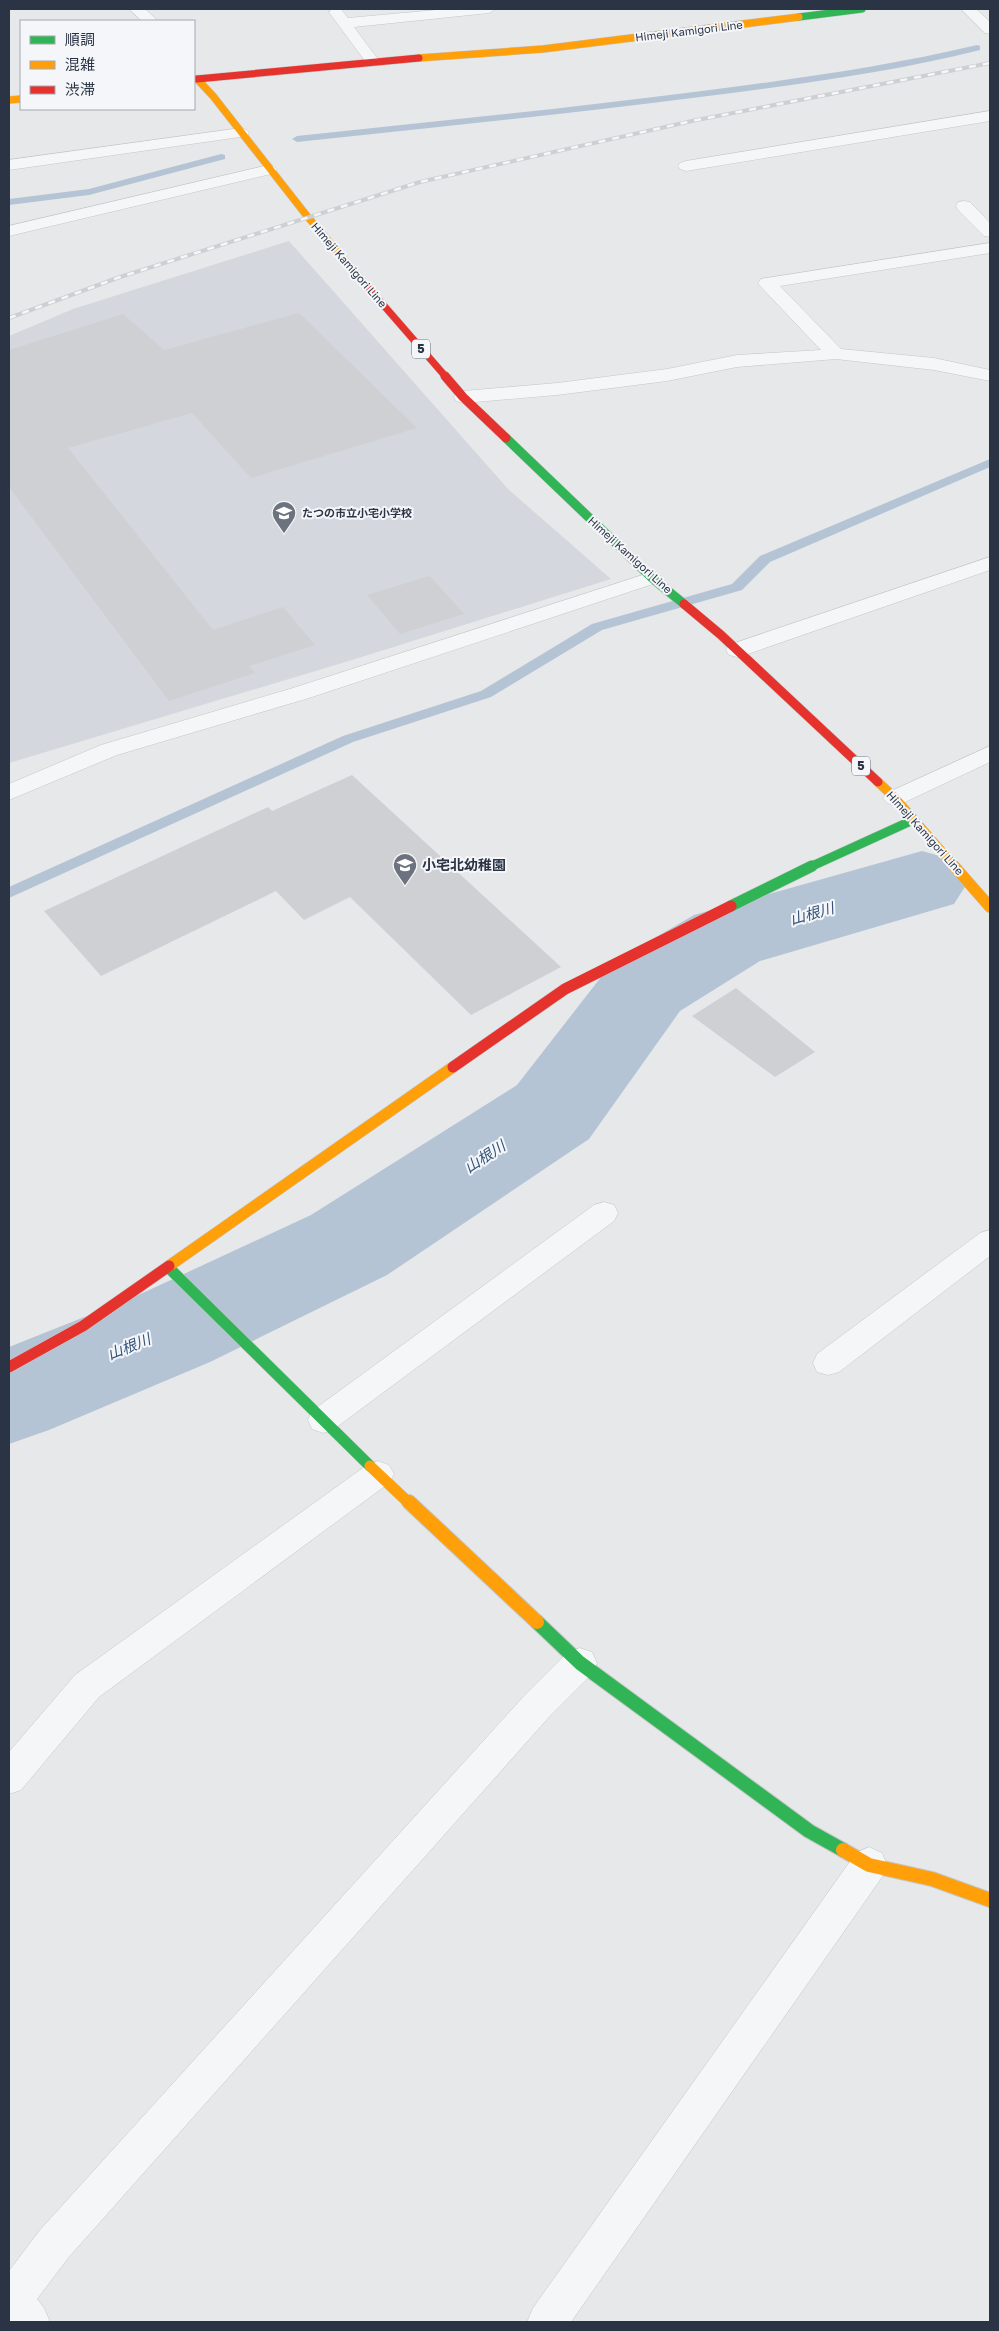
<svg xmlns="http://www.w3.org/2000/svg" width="999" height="2331" font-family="'Golos Text','Noto Sans JP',sans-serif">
<rect width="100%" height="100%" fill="#e6e8ea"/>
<!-- built -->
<path fill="#d4d7dd" d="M289,241L508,489L611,579L352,660L9,763V336L73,309Z"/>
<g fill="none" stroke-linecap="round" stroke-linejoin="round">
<!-- stream -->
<path fill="#b4c4d5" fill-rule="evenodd" d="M977,45L980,46V50C888,73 794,85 700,97C566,114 431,128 297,142L292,139L297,136C430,122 562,109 694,92C789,80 884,67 977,45Z
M221,154L225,155V159L89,195L9,205V199L89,189Z
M990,459V467L770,562L742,590L602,630L491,697L353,742L9,898V887L343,736L481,691L592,624L732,584L760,556Z"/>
<!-- river -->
<path fill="#b4c4d5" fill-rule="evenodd" d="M922,851L954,860L968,882L954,904L760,961L680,1011L589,1139L387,1275L210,1362L49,1430L9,1444V1347L132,1298L311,1215L517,1085L612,963L694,915Z"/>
</g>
<!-- building -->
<path fill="#ced0d3" d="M299,313L417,428L251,478L192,413L68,448L213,630L283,607L315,645L249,666L255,673L169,701L9,487V350L123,314L164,350Z
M430,576L464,614L400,634L367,595Z
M352,775L561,967L471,1015L350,897L304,920L276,891L101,976L44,911L268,807L272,811Z
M736,988L815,1052L775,1077L692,1016Z"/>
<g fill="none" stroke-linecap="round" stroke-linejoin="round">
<!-- street casing -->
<g stroke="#c4c6c8" stroke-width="1">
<path id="street" d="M129,9H145L158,21H142Z
M332,9H341L348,18L447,9H496L489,13L354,27L380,62L373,66L368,65L331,15L329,12Z
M961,9H976L990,22V34L985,33Z
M990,111V121L686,171L680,169L678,166L680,163L686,161Z
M241,128L247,130L249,133L247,136L9,170V160Z
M269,165L275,167L277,170L275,173L9,236V226Z
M964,201L970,202L990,223V237L984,236L958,210L956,206L958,202Z
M990,243V253L780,286L841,349L934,358L990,370V381L934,370L836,359L737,367L667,381L557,395L463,403L456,401L454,397L456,393L463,391L557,383L667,369L737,355L821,350L761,287L758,283L761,279Z
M990,557V570L745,655L737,657L729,655L726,650L729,645Z
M652,572L659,574L662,578L659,582L309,698L117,755L9,800V784L101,745L293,688Z
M990,746V762L903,803L895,806L887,803L883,798L887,793Z
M604,1202L614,1205L618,1213L614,1221L334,1429L323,1433L312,1429L308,1420L312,1411L594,1205Z
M990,1230V1256L839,1372L828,1375L817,1372L813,1363L817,1354L980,1233Z
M378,1461L389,1465L394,1474L389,1483L99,1697L21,1790L9,1794V1752L75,1675L367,1465Z
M580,1648L592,1652L597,1663L592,1674L549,1717L68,2258L37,2299L44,2308L50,2322H9V2271L40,2230L525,1695L568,1652Z
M869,1847L882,1853L887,1865L882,1877L571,2322H527L533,2308L856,1853Z"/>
</g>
<!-- fast-far3 casing -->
<g stroke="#c4c6c8" stroke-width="8">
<path id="fast-far3" d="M799,17L862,9"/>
</g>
<!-- fast-far2 casing -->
<g stroke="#c4c6c8" stroke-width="10">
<path id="fast-far2" d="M506,438L652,578L684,604
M810,867L913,820"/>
</g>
<!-- fast-far1 casing -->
<g stroke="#c4c6c8" stroke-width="12">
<path id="fast-far1" d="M731,906L812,866
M168,1267L370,1466"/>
</g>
<!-- fast casing -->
<g stroke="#c4c6c8" stroke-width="16">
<path id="fast" d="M537,1622L580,1663L809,1831L843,1850"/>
</g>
<!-- slow-far3 casing -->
<g stroke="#c4c6c8" stroke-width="8">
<path id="slow-far3" d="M419,58L543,49L799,17
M197,79L213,96L307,216L366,285
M9,100L21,99"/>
</g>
<!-- slow-far2 casing -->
<g stroke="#c4c6c8" stroke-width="10">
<path id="slow-far2" d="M878,782L895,798L955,867"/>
</g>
<!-- slow-far1 casing -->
<g stroke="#c4c6c8" stroke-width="12">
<path id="slow-far1" d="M954,866L990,907
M169,1266L453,1067
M370,1466L410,1504"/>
</g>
<!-- slow casing -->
<g stroke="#c4c6c8" stroke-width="16">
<path id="slow" d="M409,1502L537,1622
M843,1850L869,1865L932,1879L990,1900"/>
</g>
<!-- jam-far2 casing -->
<g stroke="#c4c6c8" stroke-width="8">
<path id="jam-far2" d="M197,79L419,58
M366,285L446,377"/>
</g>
<!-- jam-far1 casing -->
<g stroke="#c4c6c8" stroke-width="10">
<path id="jam-far1" d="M445,376L463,397L506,438
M684,604L721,635L878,782"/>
</g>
<!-- jam casing -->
<g stroke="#c4c6c8" stroke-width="12">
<path id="jam" d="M453,1067L565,989L731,906
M9,1367L83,1326L169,1266"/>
</g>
<!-- street -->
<use href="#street" fill="#f5f6f7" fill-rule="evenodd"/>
<!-- fast-far3 -->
<use href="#fast-far3" stroke="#30b455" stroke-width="7"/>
<!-- fast-far2 -->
<use href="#fast-far2" stroke="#30b455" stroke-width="9"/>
<!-- fast-far1 -->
<use href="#fast-far1" stroke="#30b455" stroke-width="11"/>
<!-- fast -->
<use href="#fast" stroke="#30b455" stroke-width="14"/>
<!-- slow-far3 -->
<use href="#slow-far3" stroke="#ff9f0a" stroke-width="7"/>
<!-- slow-far2 -->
<use href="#slow-far2" stroke="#ff9f0a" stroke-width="9"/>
<!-- slow-far1 -->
<use href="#slow-far1" stroke="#ff9f0a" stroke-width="11"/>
<!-- slow -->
<use href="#slow" stroke="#ff9f0a" stroke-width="14"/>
<!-- jam-far2 -->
<use href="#jam-far2" stroke="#e5322d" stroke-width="7"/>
<!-- jam-far1 -->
<use href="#jam-far1" stroke="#e5322d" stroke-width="9"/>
<!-- jam -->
<use href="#jam" stroke="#e5322d" stroke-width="11"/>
<!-- rail casing -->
<g stroke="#cecfd2" stroke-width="4">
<path id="rail" d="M9,318L120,277L420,182L692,121L990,63"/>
</g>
<!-- rail -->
<use href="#rail" stroke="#f4f6f9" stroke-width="2.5" stroke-dasharray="7" stroke-linecap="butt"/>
</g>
<!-- icons -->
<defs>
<g id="school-pin" transform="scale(1.25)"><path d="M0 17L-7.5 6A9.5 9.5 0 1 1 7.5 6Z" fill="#6c737f" stroke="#f4f6f9"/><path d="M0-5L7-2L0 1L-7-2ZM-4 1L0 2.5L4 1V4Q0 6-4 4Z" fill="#fff"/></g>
</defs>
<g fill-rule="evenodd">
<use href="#school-pin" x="284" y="513"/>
<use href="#school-pin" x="405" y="865"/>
</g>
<g text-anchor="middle" stroke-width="4" stroke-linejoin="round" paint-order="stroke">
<!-- far-street labels -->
<g font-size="11" fill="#2b3445" stroke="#f4f6f9">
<text transform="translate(689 31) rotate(-7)" y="4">Himeji Kamigori Line</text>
<text transform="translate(349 265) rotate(49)" y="4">Himeji Kamigori Line</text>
<text transform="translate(630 555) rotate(42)" y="4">Himeji Kamigori Line</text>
<text transform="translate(925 833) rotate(48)" y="4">Himeji Kamigori Line</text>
</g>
<!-- far-poi labels -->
<g font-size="11" font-weight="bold" fill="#2b3445" stroke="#f4f6f9" text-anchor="start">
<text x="302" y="517">たつの市立小宅小学校</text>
</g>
<!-- shield labels -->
<g fill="#f4f6f9" stroke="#676e7b" stroke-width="1">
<rect x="412" y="339.5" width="18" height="19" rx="4"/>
<rect x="852" y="756.5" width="18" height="19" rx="4"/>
</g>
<g font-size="12" font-weight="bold" fill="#2b3445">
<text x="421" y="353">5</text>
<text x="861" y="770">5</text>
</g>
<!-- poi labels -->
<g font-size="14" font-weight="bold" fill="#2b3445" stroke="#f4f6f9" text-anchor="start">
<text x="422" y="870">小宅北幼稚園</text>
</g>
<!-- water labels -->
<g font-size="15" font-style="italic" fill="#34527a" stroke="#f4f6f9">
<text transform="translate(812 914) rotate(-16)" y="5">山根川</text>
<text transform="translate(485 1157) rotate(-33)" y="5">山根川</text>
<text transform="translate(129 1347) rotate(-22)" y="5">山根川</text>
</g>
</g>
<!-- border -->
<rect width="999" height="2331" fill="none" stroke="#2b3445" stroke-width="20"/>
<!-- legend -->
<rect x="20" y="20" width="175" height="90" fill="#f4f6f9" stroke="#a4a8b1"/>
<rect x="30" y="36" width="25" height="8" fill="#30b455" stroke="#a4a8b1"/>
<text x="65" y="45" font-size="15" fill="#2b3445">順調</text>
<rect x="30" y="61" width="25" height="8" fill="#ff9f0a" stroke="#a4a8b1"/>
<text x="65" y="70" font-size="15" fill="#2b3445">混雑</text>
<rect x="30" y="86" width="25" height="8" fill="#e5322d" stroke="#a4a8b1"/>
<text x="65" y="95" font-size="15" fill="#2b3445">渋滞</text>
</svg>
